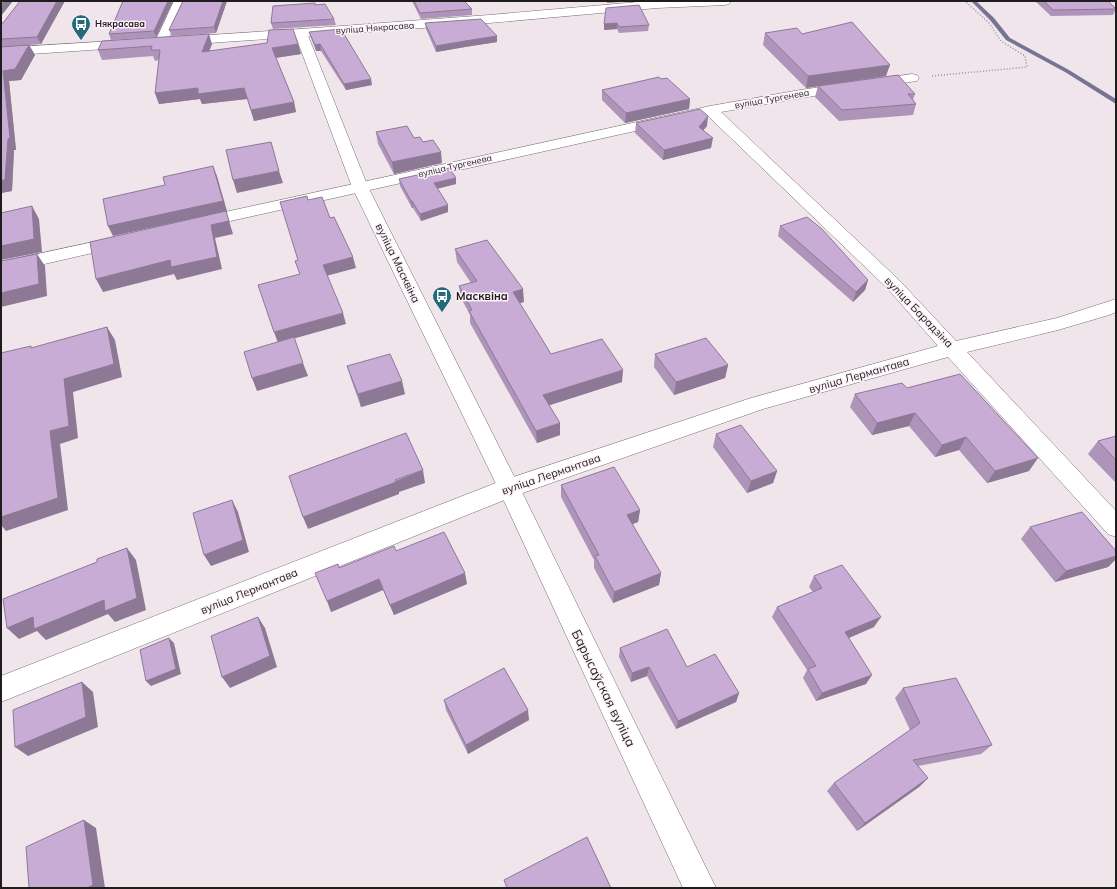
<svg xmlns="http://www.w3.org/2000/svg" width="1117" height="889" font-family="Mulish,sans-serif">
<rect width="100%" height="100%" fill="#efe5eb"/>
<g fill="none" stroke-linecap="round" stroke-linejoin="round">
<!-- stream -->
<path fill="#777394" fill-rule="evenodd" d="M971,1H976L994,18L1010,38L1069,70L1116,99V104L1065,72L1006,40L990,20Z"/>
<!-- street casing -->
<g stroke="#776e73" stroke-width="1">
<path id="street" d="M174,1H186L167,42L166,45H156L155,42Z
M650,1H731L729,4L725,5L657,8L489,23L301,37L297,36L295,33L297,30L301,29L489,15Z
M912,74L917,75L919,78L917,81L800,98L721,112L900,281L956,341L1057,318L1116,299V312L1109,315L1058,330L967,352L1116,511V537L1108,534L948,357L763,409L517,495L1,702V676L501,481L751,398L938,346L888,289L707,115L199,228L193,227L191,223L193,219L710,106L800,90Z
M121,236L127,237L130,241L127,245L1,274V262Z"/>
</g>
<!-- secondary casing -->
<g stroke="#776e73" stroke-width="1">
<path id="secondary" d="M301,29L305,30L307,33L368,187L520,488L716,888H683L498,488L352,187L296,37L180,45L175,44L174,41L175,38L180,37Z
M130,40L135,41L136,44L135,47L1,56V48Z"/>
</g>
<!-- path -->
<path stroke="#9a9398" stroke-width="1.5" stroke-dasharray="1 2" stroke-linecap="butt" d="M932,76L1027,67L1025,56L1001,41L989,23L965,1"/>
<!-- street -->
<use href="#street" fill="#fff" fill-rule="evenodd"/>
<!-- secondary -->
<use href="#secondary" fill="#fff" fill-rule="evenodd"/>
</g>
<!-- wall -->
<path fill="#ad94b8" d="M123,1H173L156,37L111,40L109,34Z
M227,1L216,33L172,36L169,30Z
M412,1H464L472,9V15L421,19Z
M1035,1H1108L1116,8V9L1113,15L1051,16Z
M63,3L41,44L29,45L35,55L21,80L9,81L16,150H14L12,191L1,193V23Z
M606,8L649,25L648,31L619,33L617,29L604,30Z
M334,19L336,25L273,29L271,23Z
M425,23L497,36V42L465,47L436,52L426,29Z
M309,32L372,85L346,90L321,51H316L311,38Z
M765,33L802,34L886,76L806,88L763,45Z
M102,41L212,44L209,51L298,44L301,54L276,58L294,102L296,112L254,121L247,99L202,104L200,99L159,104L155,93L159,60L155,61L153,56L102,60L98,50Z
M661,79L690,99L689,109L625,123L602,100V90Z
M818,86L915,94L913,100L916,104L913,115L839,121L815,97Z
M636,123L707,126L703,130L711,148L663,160L635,133Z
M376,132L414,138L423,142L442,163L394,174L378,144Z
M456,178V184L437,189L448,212L421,221L413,208H412L400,186L399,179Z
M780,226L868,280L865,290L853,302L778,236Z
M455,249L524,302L519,303L551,354L622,382L549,405L560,435L537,443L470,323V315L461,298L459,286L471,283L457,262Z
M655,354L728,365L725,378L674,395L654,367Z
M347,366L405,394L361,407L351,379Z
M907,388L1029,471L987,483L959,450L935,457L909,426L872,435L850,407L855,394Z
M716,434L777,471L773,483L747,493L713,447Z
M1116,436V483L1088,454L1098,441Z
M561,485L640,510L638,522L632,524L661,573L659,585L613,603L594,568V560L561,497Z
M1030,527L1116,551V559L1108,567L1055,582L1021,539Z
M396,551L467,584L394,615L383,590L331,612L339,568Z
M814,576L874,627L849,638L866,684L816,701L803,678L807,670L772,617L777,607L813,592L809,587Z
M620,648L687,667L739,693L736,702L676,729L647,676L631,682L619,657Z
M903,688L992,745L981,754L918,766L928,778L919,787L857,831L827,791L834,783L910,730L895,698Z
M444,700L529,720L468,754L446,710Z"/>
<!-- shaded-wall -->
<path fill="#8d7896" d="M4,1H13L1,16V4Z
M57,1H65L41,44L37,37Z
M168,1H173L156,37L154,31Z
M223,1H227L216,33L214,27Z
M607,1H633L607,3Z
M617,23V29L604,30V24Z
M209,34L212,44L205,62L202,52Z
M497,36V42L465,47L436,52V46L465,41Z
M298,44L301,54L274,58L272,48Z
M320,44L321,51H316L315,45Z
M29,45L35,55L21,80L9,81L16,150H14L12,191L1,193L3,71Z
M890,65L886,76L806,88L808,76Z
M371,79L372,85L346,90L344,84Z
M198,88H244L247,99L202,104L200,99L159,104L155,93Z
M690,99L689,109L625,123L626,113Z
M294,102L296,112L254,121L251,110Z
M708,116L707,126L698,137L699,127Z
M713,138L711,148L663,160L664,150Z
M441,152L442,163L394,174L392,162Z
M213,166L217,176L227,211L113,236L108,226Z
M279,171L283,183L237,193L233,180Z
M456,178V184L435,189L434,183Z
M411,201H412L413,208H412Z
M448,205V212L421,221L420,214Z
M32,206L39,219L42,252L1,260V246Z
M226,211L233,234L215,238L222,269L177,280L174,274L103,292L96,279L170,260L211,225Z
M37,254L45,266L47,296L1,307V293Z
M353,257L356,268L326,276L323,265Z
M868,280L865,290L853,302L856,292Z
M523,289L524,302L513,305V292Z
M343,313L346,324L278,343L274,332Z
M107,327L115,340L122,377L73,392L78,438L60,444L68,510L6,531L1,525V517L50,431L64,379Z
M303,363L308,376L257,391L252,378Z
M728,365L725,378L674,395L676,382Z
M623,370L622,382L544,407L543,395Z
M402,381L405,394L361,407L358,394Z
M915,413L909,426L872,435L877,423Z
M560,423V435L537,443L536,431Z
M966,437L959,450L935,457L942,445Z
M1038,458L1029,471L987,483L995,471Z
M423,470L425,483L399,492V494L308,529L303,517Z
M777,471L773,483L747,493L751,481Z
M232,500L238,512L249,552L211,566L204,555Z
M640,510L638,522L625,527L627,515Z
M127,548L136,560L146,610L115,622L108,614L46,640L37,631L19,639L7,628Z
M1116,556V559L1108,567L1055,582L1066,571Z
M465,573L467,584L394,615L390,605Z
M661,573L659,585L613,603L614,592Z
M379,579L383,590L331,612L327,601Z
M258,617L265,628L277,667L230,688L222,677Z
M881,617L874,627L839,642L845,632Z
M169,638L174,643L181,674L151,686L146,681Z
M649,667L647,676L631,682L632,673Z
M872,675L866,684L816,701L822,693Z
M82,682L93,692L98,727L28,756L15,747Z
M739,693L736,702L676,729L678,721Z
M528,710L529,720L468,754L466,745Z
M928,778L919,787L857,831L865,823Z
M84,820L96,828L105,888H87Z"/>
<!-- building -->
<path fill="#c9acd6" stroke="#8d7896" d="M20,1H57L37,37L1,39V23H3Z
M123,1H168L154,31L109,34Z
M183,1H223L214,27L169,30Z
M414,1H464L472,9L420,13Z
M1044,1H1108L1116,9L1053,10Z
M315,3V5L325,4L334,19L271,23L273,6Z
M639,5L649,25L619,27L617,23L604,24L606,8Z
M481,19L497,36L465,41L436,46L425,23Z
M852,22L890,65L808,76L765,33L797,28L802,34Z
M293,29L298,44L272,48L294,102L251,110L244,88L198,94V88L155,93L160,50H151L152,46L98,50L102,41L209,34L202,52L267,43L269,30Z
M341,29L371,79L344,84L320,44L315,45L309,32Z
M29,45L15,69L3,71L10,138L8,139L5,180H1V47Z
M898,75L915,94H908L916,104L842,110L818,86Z
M659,77L661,79L667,78L690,99L626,113L602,90Z
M700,109L708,116L699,127L713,138L664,150L636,123Z
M407,126L414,138L420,137L423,142L433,140L441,152L392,162L376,132Z
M271,142L279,171L233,180L226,150Z
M213,166L223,201L108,226L103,199L165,185L163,177Z
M449,168L456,178L434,183L448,205L420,214L412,201H411L399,179Z
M307,196L308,200L322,197L330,218L334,217L353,257L323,265L343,313L274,332L258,285L300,274L295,261L298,260L280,202Z
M32,206L34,239L1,246V213Z
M226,211L229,221L211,225L217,257L171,267L170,260L96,279L90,242Z
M807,217L822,229L868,280L856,292L780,226Z
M487,240L523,289L513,292L551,354L602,339L623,370L543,395L560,423L536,431L469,311L472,310L459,286L477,281L455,249Z
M37,254L39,284L1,293V261Z
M107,327L114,364L64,379L69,426L50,431L58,498L1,517V353L31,346V348Z
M294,337L303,363L252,378L244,352Z
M706,338L728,365L676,382L655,354Z
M390,354L402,381L358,394L347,366Z
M960,374L1038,458L995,471L966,437L942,445L915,413L877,423L855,394L902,383L907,388Z
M741,425L777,471L751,481L716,434Z
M406,433L423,470L395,480L396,482L303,517L289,476Z
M1116,436V460L1098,441Z
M614,467L640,510L627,515L661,573L614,592L595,556L599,555L561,485Z
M232,500L243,540L204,555L193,513Z
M1082,512L1116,551V556L1066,571L1030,527Z
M444,532L465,573L390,605L379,579L327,601L315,573L338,564L339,568L394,546L396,551Z
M127,548L137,598L105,611L104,600L34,629L33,617L7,628L3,599L97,562V559Z
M842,565L881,617L845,632L872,675L822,693L808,669L816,666L777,607L822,588L814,576Z
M258,617L270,656L222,677L211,636Z
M667,629L687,667L715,654L739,693L678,721L649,667L632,673L620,648Z
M169,638L176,669L146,681L140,650Z
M504,668L528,710L466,745L444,700Z
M956,678L992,745L913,760L928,778L865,823L834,783L920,723L903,688Z
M82,682L86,717L15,747L13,710Z
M84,820L93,885L87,888H29L26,847Z
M587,837L611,888H507L504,880Z"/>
<!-- icons -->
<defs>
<g id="bus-pin" transform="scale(1)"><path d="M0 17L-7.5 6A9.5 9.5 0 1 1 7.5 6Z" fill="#236b78" stroke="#fcf2f8"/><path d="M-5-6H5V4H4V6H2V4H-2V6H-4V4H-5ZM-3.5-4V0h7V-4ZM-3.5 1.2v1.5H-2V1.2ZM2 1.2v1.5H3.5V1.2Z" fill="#fff"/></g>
</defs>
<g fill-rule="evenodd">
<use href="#bus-pin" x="81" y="24"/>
<use href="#bus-pin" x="442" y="296"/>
</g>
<g text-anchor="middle" stroke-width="3" stroke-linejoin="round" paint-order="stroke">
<!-- far-poi labels -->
<g font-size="9" font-weight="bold" fill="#1f1c1e" stroke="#fcf2f8" text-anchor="start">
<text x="95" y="27">Някрасава</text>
</g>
<!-- far-street labels -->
<g font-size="9" fill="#1f1c1e" stroke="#fcf2f8">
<text transform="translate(375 28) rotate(-4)" y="3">вуліца Някрасава</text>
<text transform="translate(772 99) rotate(-10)" y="3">вуліца Тургенева</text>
<text transform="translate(455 166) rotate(-13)" y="3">вуліца Тургенева</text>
</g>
<!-- street labels -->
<g font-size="11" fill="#1f1c1e" stroke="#fcf2f8">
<text transform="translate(398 263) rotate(64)" y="4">вуліца Масквіна</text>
<text transform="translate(919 312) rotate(46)" y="4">вуліца Барадзіна</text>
<text transform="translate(859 375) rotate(-16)" y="4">вуліца Лермантава</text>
<text transform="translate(551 474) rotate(-19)" y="4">вуліца Лермантава</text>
<text transform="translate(249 591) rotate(-22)" y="4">вуліца Лермантава</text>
</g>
<!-- poi labels -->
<g font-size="11" font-weight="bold" fill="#1f1c1e" stroke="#fcf2f8" text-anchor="start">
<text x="456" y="300">Масквіна</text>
</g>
<!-- near-street labels -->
<g font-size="13" fill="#1f1c1e" stroke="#fcf2f8">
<text transform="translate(604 688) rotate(64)" y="5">Барысаўская вуліца</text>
</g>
</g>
<!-- border -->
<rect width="1117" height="889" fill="none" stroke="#1f1c1e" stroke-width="4"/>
</svg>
